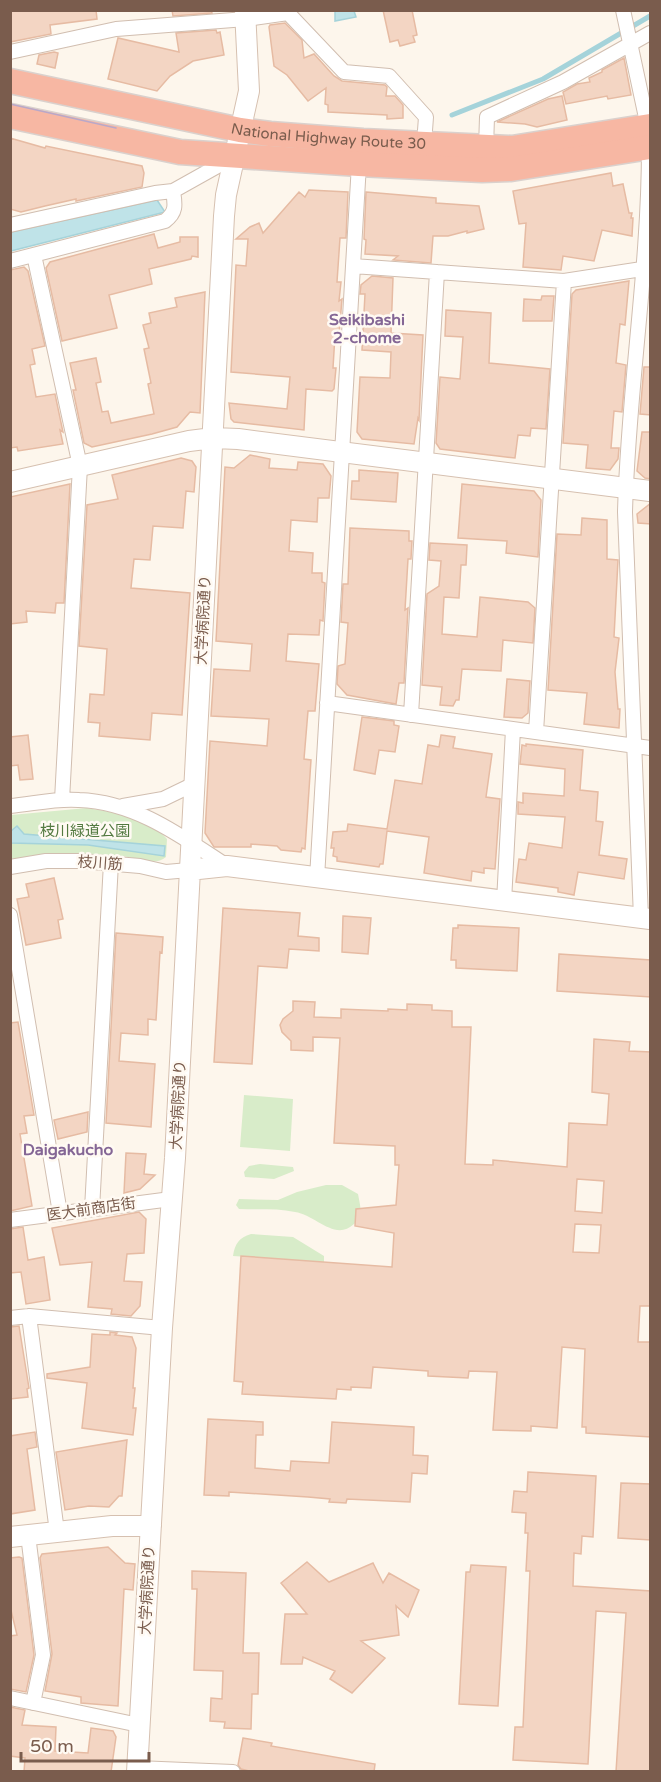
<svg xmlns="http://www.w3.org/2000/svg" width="661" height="1782" font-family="'Varela Round','Noto Sans JP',sans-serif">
<rect width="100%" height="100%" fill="#fdf6ec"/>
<!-- green -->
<path fill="#d8ecc9" d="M87,808C115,813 148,817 167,839L166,857C155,867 135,857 122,856C85,852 47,858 11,861V815Z
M244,1095L293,1099L290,1151L240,1147Z
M260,1164L293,1167L294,1171L274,1179L245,1177L244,1172L249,1166Z
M326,1185H342L358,1194C360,1206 364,1215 354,1224C335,1242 316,1215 295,1212C277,1208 257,1210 239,1209L236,1205L239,1199L278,1200L297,1192Z
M251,1234L293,1237L324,1256V1262L233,1256C235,1243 239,1238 251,1234Z"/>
<!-- water -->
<path fill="#bfe3e8" stroke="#a5d3da" stroke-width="1.5" d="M335,10L354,11L356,17L335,21Z
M157,200L165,212L11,251V232Z
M17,826L24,834L165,846L164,856L88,845L11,843V831Z"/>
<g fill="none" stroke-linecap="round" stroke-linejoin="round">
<!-- stream -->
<path stroke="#a5d3da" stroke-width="5" d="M452,115L543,79L650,16"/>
</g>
<!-- building -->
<path fill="#f3d5c3" stroke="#e6bba3" stroke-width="1.5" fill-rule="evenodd" d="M10,10H96L97,19L50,25L51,34L10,42Z
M172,10H211L212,13L173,16Z
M383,10H412L417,35L413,36L415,42L400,46L398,40L390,42Z
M285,23L302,40L304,58L314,54L334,76L342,81L385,85L387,87L386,96H395L403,105V118L387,119V115L328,112V105L325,104L326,88L308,101L287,75L274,66L269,27L270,25Z
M216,30L217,33L220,32L224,55L193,61L170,76L157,91L108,79L118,38L179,52L176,33Z
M54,52L58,53L55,68L37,64L39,55Z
M624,58L631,95L608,99L607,96L566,104L563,92L577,84L590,82L589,78L602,72V70Z
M562,96L567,120L537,127L525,124L497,122L548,99Z
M10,138L45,148L46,146L142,166L144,173L142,187L76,201V199L45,206L21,212L10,209Z
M611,173L613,186L623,184L629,213H632L631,218H633L632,236L602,230L594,261L563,256L561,270L523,267L526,223L519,224L513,191Z
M309,190L348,192L346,238H340L337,282H341L339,301L342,299L339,335H335L333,368H336L334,389L332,391L306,389L304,430L234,422L231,419L229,403L287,409L290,377L231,372L236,265L246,266L248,239H236L250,227L259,223L263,233L299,192L305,197Z
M366,192L436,198V203L479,206L484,229L467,233V231L448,236H433L431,263L393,260L398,256L365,254L366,240L364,239Z
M154,234L158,248L180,242V237H198V257L192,256L191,259L149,269L152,284L109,295L117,328L62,341L46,268L50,262Z
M24,267L28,271L45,346L32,349L35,364L30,365L36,397L55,394L63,432L60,430L63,444L18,451L17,447L10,448V270Z
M372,276L393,278L391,333L423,335L419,420L418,418L414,444L362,439L357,432L360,377L390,378L391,352L362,350L365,294H360L361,285Z
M629,281L625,325L620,324L616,363L626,365L622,412L614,411L611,448H619L618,459L610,470L586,468L588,445L563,443L572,294L576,290Z
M205,292L200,413L190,412L177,427L152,434L92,447L84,443L73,390H76L70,363L96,358L101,382L96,383L102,412L108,411L111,423L154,414L148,384L151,383L144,349L149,348L143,325L151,323L149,313L177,307L175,298Z
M542,296H554L552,321H523L524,299L541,300Z
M446,310L491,313L489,363L550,369L546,429L531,428L530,436L518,435L515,458L440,449L436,443L440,377L460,379L463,337L445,336Z
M644,367H651V415L640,414Z
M642,432H651V479L645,478L637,471Z
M250,455L270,459L269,468L297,470L298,462L323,464L331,476L329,498H318L317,522L291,520L289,551L313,553L312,573H322V582L325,583L323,621L320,620L319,635L288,634L286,661L319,664L315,711H308L304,759L311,760L305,849L302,848L301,852L281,850L277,846L251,844V847H214L205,833L210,741L267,746L269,719L211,716L214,669L250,671L252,644L216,641L225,467L234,468Z
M181,458L192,461L196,467L194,492L186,491L183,528L153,526L150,560L134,559L131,588L190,593L182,715L152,713L150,740L99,736L100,723L88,722L90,694L104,695L107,649L79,646L87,505L118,499L112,475Z
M359,470L398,473L396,502L351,499L352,481H359Z
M70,484L64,603H56L55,613L26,611L27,622L10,624V497Z
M462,484L534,491L541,500L538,557L506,553L507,541L458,538Z
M651,503V524L638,523L637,514Z
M582,518L607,520V559L618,560L614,637L619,638L615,672L618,709H620L619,728L584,724L587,693L548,690L557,534L581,535Z
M350,528L409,531V541H412L411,559H408L405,610L408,608L404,683H399L396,704L347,695L337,684L338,666L345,664L348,623L341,622L343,584H348Z
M430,543L467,545L466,565H461L459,598L444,597L442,634L477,637L480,597L528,602L535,608L533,643L503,640L501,671L462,669L459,700H456L453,706L440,705L442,687L422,685L427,594L439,586L441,561L429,560Z
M507,679L530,681L528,713L522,718L504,717Z
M362,717L394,721V725L399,726L395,752L379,750L375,774L354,770Z
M28,735L33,779L20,780L18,765L10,766V737Z
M441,735L455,737L453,748L492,754L486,797L500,799L495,869L484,868V873L472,871L471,881L424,873L429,837L387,831L383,864H380L379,867L337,861V857L333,856L334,848H331L333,832L347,831L348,824L387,829L395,780L422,784L428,745L439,747Z
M526,744L583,750L580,790L598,792L596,821L603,822L599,855L627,859L624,879L578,872L574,895L558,892V888L516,882L519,859L526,860L529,843L562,848L565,817L518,814V802L523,803V793L564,796L565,769L520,764L522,745L526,746Z
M54,878L63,919L58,920L61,938L26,945L17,899L29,897L26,884Z
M223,908L300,913L298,936L319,938V951L289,949L287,968L258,966L252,1064L214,1062Z
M343,916L371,918L368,954L342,952Z
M458,925L519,928L517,971L456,968V960H451L453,928H458Z
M116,933L163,937L162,953L160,952L156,1020L148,1019V1035L121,1033L119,1061L155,1064L151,1127L106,1123Z
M559,954L651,960V997L557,991Z
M293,1001L315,1002L314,1017L341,1018V1009L388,1011V1009L407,1010V1004L432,1005V1010L452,1011V1027H471L465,1164L493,1165V1160L567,1167L569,1123L607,1125L609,1094L592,1092L594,1039L630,1042L629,1051L651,1052V1306H640L638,1342H651V1437L586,1433V1427H582L585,1349L562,1347L557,1428L531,1426V1431L493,1430L497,1372L469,1371L468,1378L428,1376V1371L373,1367L371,1388L351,1387V1390L337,1389L336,1399L242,1394L243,1382L234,1381L241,1256L392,1267L394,1233L355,1226L356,1209L396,1205L399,1165H395V1146L334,1143L340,1038L313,1037V1051L291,1050V1041L282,1032L280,1025L283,1019L293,1011ZM577,1179L604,1181L602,1213L575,1211ZM575,1224L601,1225L599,1253L573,1252Z
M18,1022L34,1115L24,1116L27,1133L20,1134L32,1206L10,1211V1023Z
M88,1112L87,1132L58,1139L54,1120Z
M126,1153L146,1154L144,1174L155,1175L140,1189L124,1193Z
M139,1212L146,1219L144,1253L127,1254L124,1281L142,1282L140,1306L131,1316L111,1314L112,1309L88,1307L92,1262L60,1265L52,1228Z
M23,1227L28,1260L44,1257L50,1300L26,1304L21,1272L10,1273V1229Z
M19,1326L29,1388L27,1389L28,1397L10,1399V1327Z
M110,1332L117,1333L115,1335L132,1337L136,1348L133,1388H135L133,1408H136L133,1435L82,1428L87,1383L47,1378V1374L90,1367L92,1334L110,1335Z
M208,1419L263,1422V1435H256L255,1468L290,1471L291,1461L329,1463L332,1422L414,1427L413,1455L428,1456L427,1474L412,1473L410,1502L347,1499L346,1503L329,1502L330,1499L308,1497L229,1492V1496L204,1495Z
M35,1432L37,1447L27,1449L35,1510L10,1514V1436Z
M127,1440L122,1496H119L109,1507L89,1506L65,1510L56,1452Z
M528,1472L596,1476L593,1537L582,1536L581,1554L574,1553L573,1586L651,1591V1772H616L626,1613L596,1611L588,1764L513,1760L515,1727H523L530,1571H526L528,1533H525L526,1513L512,1512L514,1491L527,1492Z
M621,1483L651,1484V1540L618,1538Z
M108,1547L125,1563L135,1564L133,1590L124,1589L118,1706L81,1703V1697L45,1691L52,1654L40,1558L42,1554Z
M19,1557L22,1558L34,1655L26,1692L10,1689V1636L17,1635L10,1606V1558Z
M307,1562L329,1582L373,1563L383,1583L389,1573L419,1590L408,1617L396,1606L399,1635L361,1641L385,1658L352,1693L330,1679L335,1671L303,1657L302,1664H281L285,1614H307L281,1583Z
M471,1565L506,1567L498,1706L459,1704L466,1572H470Z
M192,1571L246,1573L243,1653H259L258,1694H252L251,1729L224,1728L225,1722L210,1721L211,1698L222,1699L223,1671L194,1670L197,1589H192Z
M10,1707L25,1710L22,1725L56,1727L55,1751L88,1753L91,1728L113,1731L116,1737L111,1772H24L25,1758L10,1756Z
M243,1738L272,1743L271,1746L375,1764L374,1772H253L241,1769L238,1765Z"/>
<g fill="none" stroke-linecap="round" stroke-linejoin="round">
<!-- street casing -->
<g stroke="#d1beb0" stroke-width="16">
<path id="street" d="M623,10L648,127L649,147C649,269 628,390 625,512L641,918
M10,52L116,29L246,19L288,13L344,72L389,76L426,117L424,144
M486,148L487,117L563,82L650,33
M10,225L155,193L173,191
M34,255L80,466L62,800
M10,261L165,221C177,212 175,204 173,191L232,158
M353,266L564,281L642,269L649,271
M327,703L650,748
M411,715L437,272
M536,732L564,281
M10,806C33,804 56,798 79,800C136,802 181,836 227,866
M123,806L163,799L194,784
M10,867L46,861H81L140,866L166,872L189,870
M317,878L359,164
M504,902L513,729
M10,915L60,1213
M92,1209L111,863
M10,1220L171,1199
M29,1316L57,1532
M10,1318L29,1316L162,1328
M28,1535L43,1655L33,1703
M10,1698L139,1725
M137,1768L233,1772"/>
</g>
<!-- secondary casing -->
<g stroke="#d6c0b0" stroke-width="22">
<path id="secondary" d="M10,482L189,441L213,438L238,439L650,491
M189,870L227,866L650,919
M10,1537L112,1526H151
M137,1772L162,1328L175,1158L224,216L226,195L249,91L245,10"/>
</g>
<!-- highway casing -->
<g stroke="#dad1cd" stroke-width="27">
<g id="highway">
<path id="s1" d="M10,81L240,130L270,134L363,141L512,148L650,126"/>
<path d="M10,116L180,152L359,164L482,170L511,169L650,147"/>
</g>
</g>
<!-- street -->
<use href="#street" stroke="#fff" stroke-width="14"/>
<!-- secondary -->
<use href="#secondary" stroke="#fff" stroke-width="20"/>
<!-- highway -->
<use href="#highway" stroke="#f7b7a3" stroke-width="24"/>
<!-- tram -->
<path stroke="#b9a8c9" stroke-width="1.5" d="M10,104L116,128"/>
</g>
<g text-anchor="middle" stroke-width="5" stroke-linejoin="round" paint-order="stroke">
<!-- street labels -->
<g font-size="15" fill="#7a5c4d" stroke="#fffaf3">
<text dy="5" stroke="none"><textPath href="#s1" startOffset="324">National Highway Route 30</textPath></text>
<text transform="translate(203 620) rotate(-87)" y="5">大学病院通り</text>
<text transform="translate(100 863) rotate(4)" y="5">枝川筋</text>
<text transform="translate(178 1105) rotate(-87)" y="5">大学病院通り</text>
<text transform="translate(91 1209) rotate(-8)" y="5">医大前商店街</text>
<text transform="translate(147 1590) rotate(-87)" y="5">大学病院通り</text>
</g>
<!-- park labels -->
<g font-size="15" fill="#537a41" stroke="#fffaf3">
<text x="85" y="836">枝川緑道公園</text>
</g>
<!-- neighbourhood labels -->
<g font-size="16" font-weight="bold" fill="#846695" stroke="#fffaf3">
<text x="367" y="325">Seikibashi<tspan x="367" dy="18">2-chome</tspan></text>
<text x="68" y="1155">Daigakucho</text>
</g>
</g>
<!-- border -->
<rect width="661" height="1782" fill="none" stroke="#7a5c4d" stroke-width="24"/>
<!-- scale -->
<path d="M21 1752v9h128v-9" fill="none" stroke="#7a5c4d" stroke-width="3"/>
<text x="30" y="1752" font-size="18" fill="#7a5c4d" stroke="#fffaf3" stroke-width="4.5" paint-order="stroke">50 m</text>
</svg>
